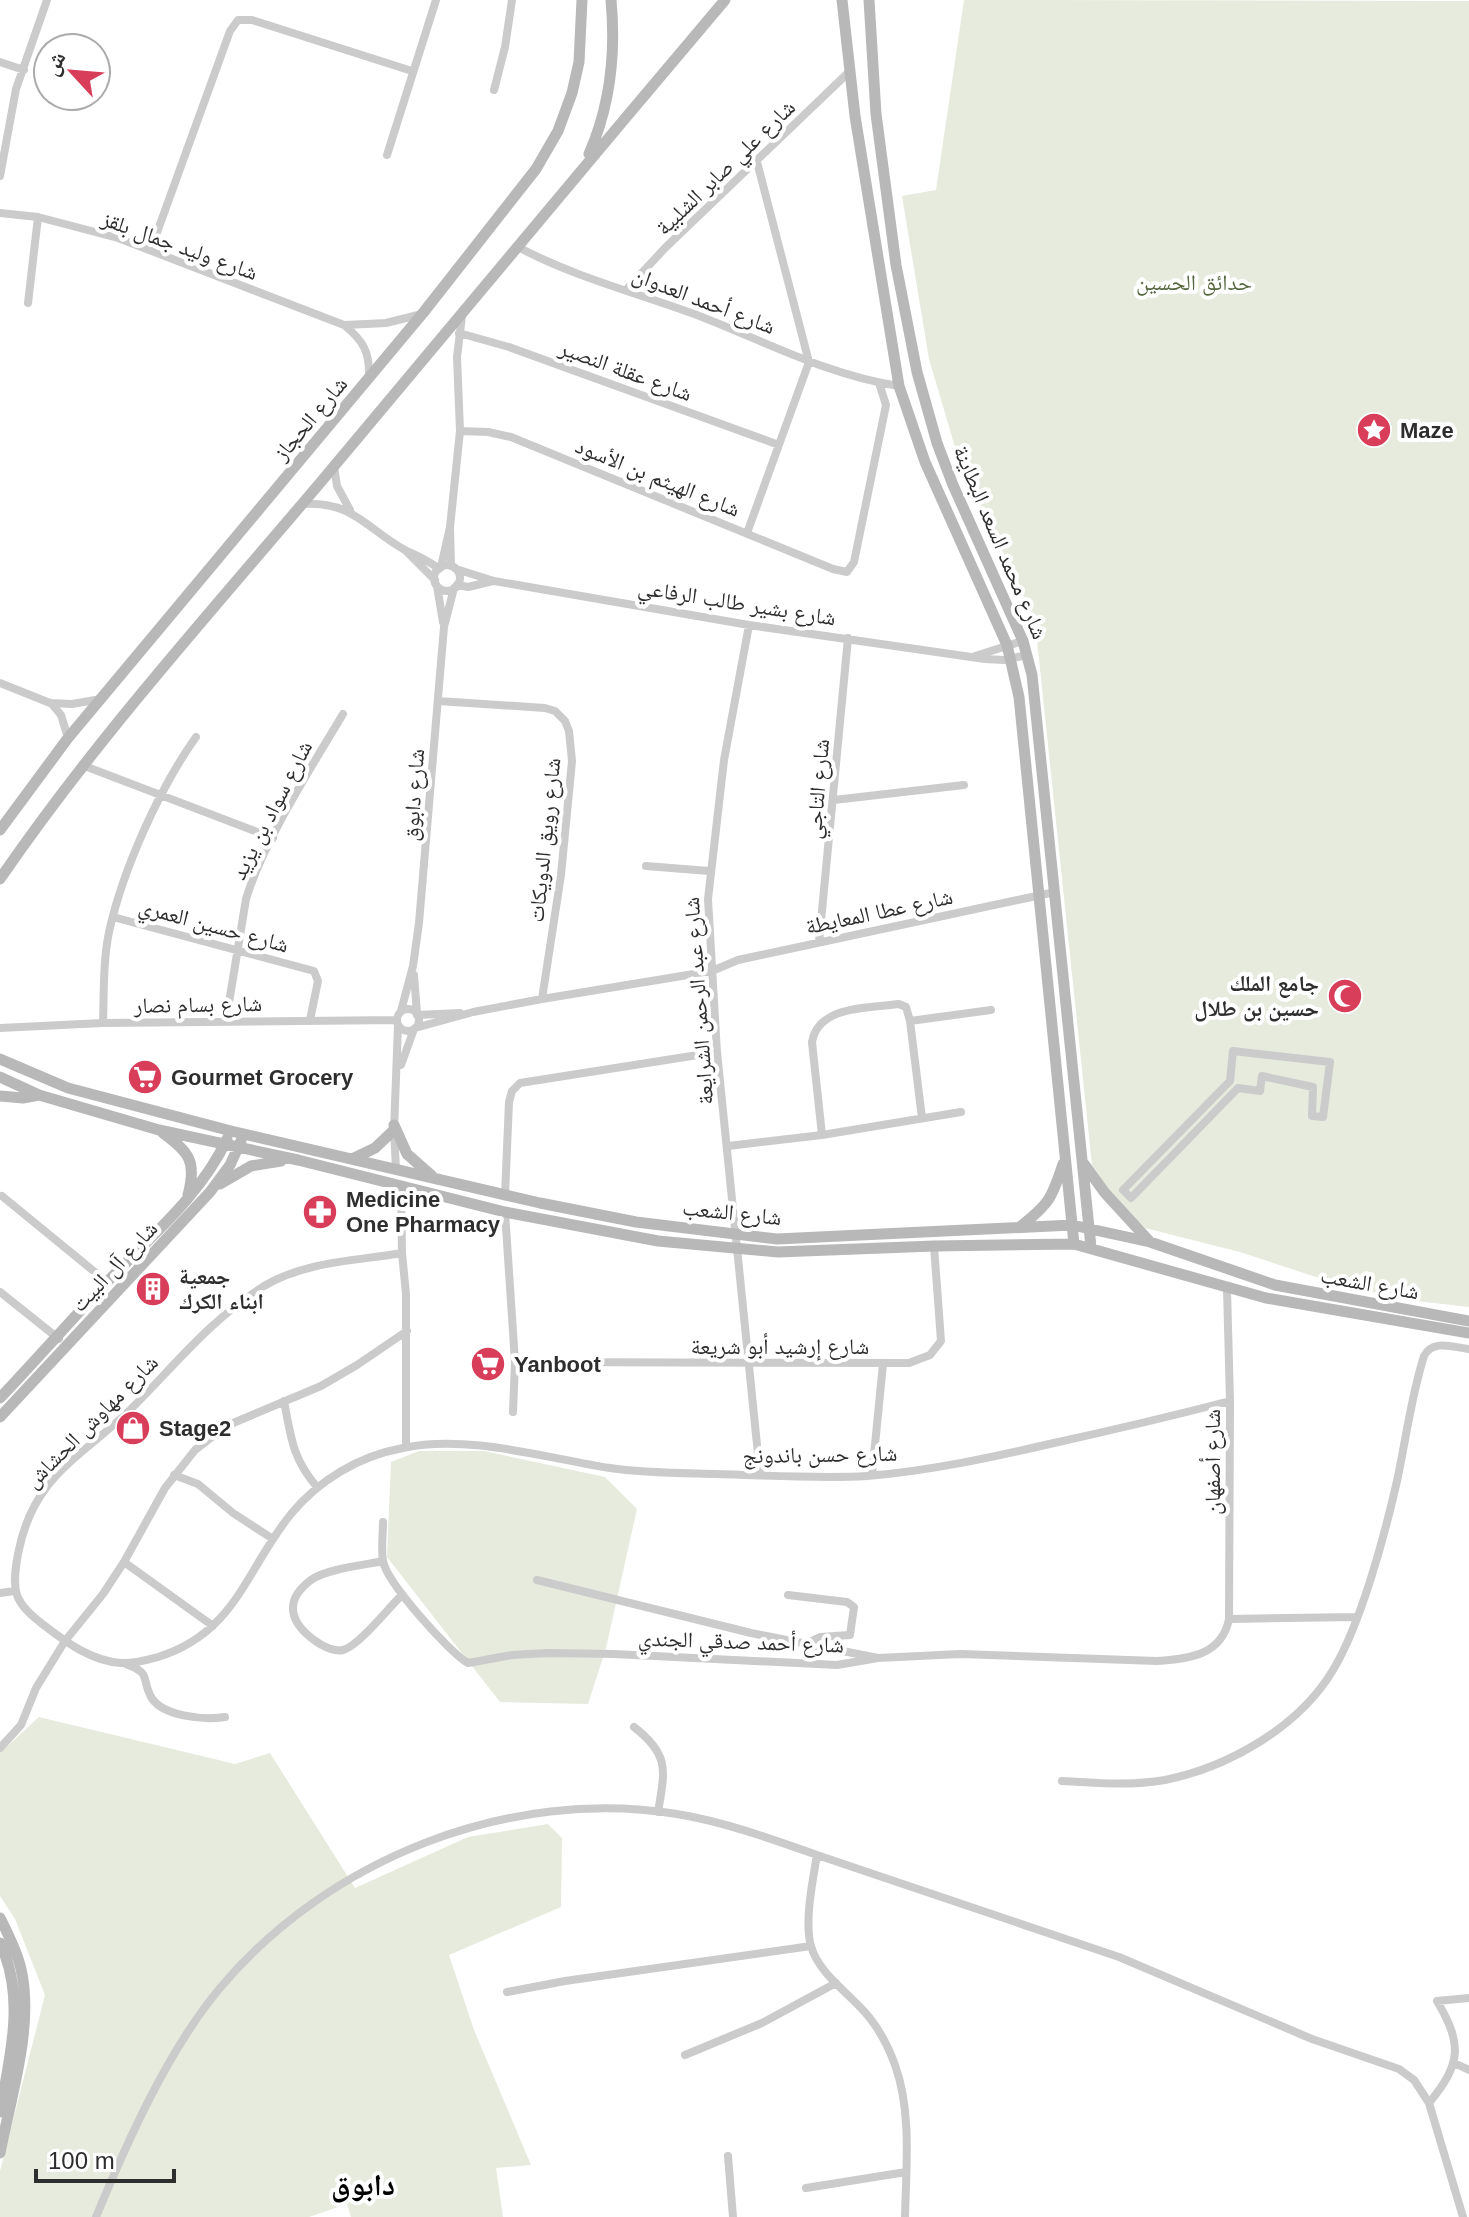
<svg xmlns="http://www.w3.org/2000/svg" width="1469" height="2217" font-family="Helvetica,'Noto Naskh Arabic',sans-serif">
<rect width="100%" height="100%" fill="#fff"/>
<!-- green -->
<path fill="#e6ebdd" d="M964,0L1469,1V1307L1399,1299L1322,1279L1240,1252L1145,1228L1116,1200L1092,1165L1035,621L957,454L929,359L902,196L936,190Z
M419,1451H484L605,1477L637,1509L606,1648L588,1704L500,1702L387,1557L391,1462Z
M39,1717L235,1764L270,1753L355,1888L468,1837L548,1824L562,1838L561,1907L449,1955L474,2030L531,2165L496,2168L503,2217H351L347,2204L309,2217H0V2171L45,1995L15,1919L0,1896V1753Z"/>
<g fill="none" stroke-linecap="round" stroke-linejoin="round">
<!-- street -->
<path stroke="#cbcbcb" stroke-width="8" d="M0,62L24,70
M494,90L505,47L512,0
M387,155L436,0
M0,176L16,89L47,0
M0,213L38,217L118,238L344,325C364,341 370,353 369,378
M518,247C576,278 641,294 702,317C766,342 830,376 899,386
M151,249L230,31L238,20H252L412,71
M626,290L665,248L850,71
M28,303L38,217
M345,325L386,323L422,314
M459,333L509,347L779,445
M460,431L488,432L511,437L833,569L847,572L854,562L886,405L879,383
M334,466L337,486L350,510
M302,504C354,501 365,528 405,550C417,556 428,560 439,569
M450,528L451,566
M747,533L809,362L757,162
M406,551L435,580
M434 578a13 13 0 1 1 26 0a13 13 0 1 1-26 0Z
M441,567L450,527L460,431L457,357L462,316
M456,569L494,581L749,625L985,659L1004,660L1027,655
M457,585L468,587L493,581
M437,586L443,622
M749,625L724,760L708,899L717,1052L760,1474
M975,656L1023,641
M0,683L50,703L72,704L101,699
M438,701L545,708L555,711L565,721L569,731L572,761L561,875L542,999
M51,703L61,715L68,738
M82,765L273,838
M834,800L964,785
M646,866L709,871
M113,917L314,971L318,981L310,1020
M819,942L848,638
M414,975L417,1013
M397 1020a11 11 0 1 1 22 0a11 11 0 1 1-22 0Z
M401,1011L413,966L419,923L444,627L454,588
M417,1015L460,1013
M226,1021L246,899C264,840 311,768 343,714
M910,1021L991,1010
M103,1023C104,993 103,961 109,932C123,869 159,789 196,737
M0,1028L103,1023L397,1020
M415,1028L473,1012L542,999L712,971L738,960L1055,892
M1233,1051L1330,1062L1323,1117L1312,1116L1313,1087L1262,1076L1260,1091L1238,1088L1131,1198L1123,1190L1230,1081Z
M401,1065L414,1029
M822,1135L812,1042C818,1005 870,1008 899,1004L906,1007L910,1021L922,1118
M728,1146L822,1135L961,1112
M396,1169L394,1130L398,1025
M401,1187L402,1253L406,1294V1447
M505,1195L509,1102L512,1091L520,1083L717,1052
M2,1196L107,1282
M505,1212L515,1362L513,1412
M402,1253C355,1261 306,1261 264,1286C209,1321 177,1363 132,1408C80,1459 33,1475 18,1554C11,1592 14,1603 45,1626C67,1643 92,1661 121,1663C133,1664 147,1660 158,1657C236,1633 246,1569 291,1514C319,1480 359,1456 403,1448C468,1434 545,1458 610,1468C644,1473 680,1473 715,1474C765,1475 817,1479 867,1476C930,1471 993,1457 1054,1443C1113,1430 1172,1416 1230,1401
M0,1292L59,1339
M515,1362L909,1363L930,1355L941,1341L934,1246
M284,1401C291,1437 292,1458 317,1487
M174,1475L198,1484L233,1513L273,1539
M872,1475L883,1364
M383,1522C383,1534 381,1549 383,1561C387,1583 449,1652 468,1663L512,1655L548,1653L614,1654L837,1665L878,1658L960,1654L1157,1661C1189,1659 1222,1655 1229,1619L1230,1401L1227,1289
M383,1561C364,1565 326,1569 311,1580C280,1603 293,1627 320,1644C327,1648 335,1652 343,1650C359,1646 389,1607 402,1595
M124,1562L213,1626
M537,1580L751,1633L878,1658
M0,1593L14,1591
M788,1595L847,1602L854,1607L850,1635L820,1637L805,1644
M1229,1619L1356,1617
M126,1664C151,1674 141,1675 150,1695C160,1717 205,1720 225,1717
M634,1727C670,1755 665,1770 658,1812
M0,1748L21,1725L36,1688L65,1641L103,1594L124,1562L165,1488L195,1450L226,1426L321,1386L357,1365L407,1331
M1062,1781C1096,1783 1131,1786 1165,1780C1229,1767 1299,1727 1333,1670C1361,1624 1385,1534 1397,1481C1406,1439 1411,1397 1424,1356C1433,1339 1452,1347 1469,1349
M817,1855L1119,1957L1312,2039L1399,2069L1414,2080L1429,2103L1463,2217
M507,1992L565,1981L811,1946
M685,2055L762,2023L836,1983
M1454,2063L1469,2070
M1429,2103C1461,2064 1463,2045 1437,2001L1469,1998
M728,2156L733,2217
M806,2188L906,2172
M96,2217C127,2142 168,2050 220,1988C329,1858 510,1787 677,1814C725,1822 772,1839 817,1855C813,1879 804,1922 811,1946C819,1975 851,1994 869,2017C880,2031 889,2048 895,2065C912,2112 906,2168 905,2217"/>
<!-- secondary -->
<path stroke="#b8b8b8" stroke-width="11" d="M842,0L855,116L899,386L925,462L1007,645L1019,697L1074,1244
M869,0L876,114L896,265L917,372L937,443L953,485L1023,641L1032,675L1091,1247
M589,154C611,104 616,54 611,0
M0,830L68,738L423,313L536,169L558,131L572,93L579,62L582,0
M0,879C96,739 210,613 320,483C456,322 589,160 725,0
M0,1059L68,1088L231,1131L540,1203L636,1222L777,1239L1072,1225L1150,1242L1275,1285L1469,1321
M0,1077L39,1095L159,1130L298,1160L505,1212L658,1241L778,1252L934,1246L1074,1244L1266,1298L1469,1333
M0,1096L23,1098L39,1095
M394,1125L407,1154L432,1176
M163,1133C189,1152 197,1161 188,1195
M352,1159L375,1148L394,1130
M1084,1164L1105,1193L1150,1242
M220,1184L251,1166L281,1161
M1021,1226C1049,1204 1052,1198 1063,1164
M0,1398C37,1359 72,1319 109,1280C151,1236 201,1195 227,1139
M0,1417L210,1192L230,1165L241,1141
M0,1918C8,1934 17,1951 21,1969C34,2026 11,2096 0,2153
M0,1943C26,1997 10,2056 0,2112"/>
</g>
<!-- icons -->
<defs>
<g id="sight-disc" transform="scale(1.8)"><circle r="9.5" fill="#d83e5a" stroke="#fff"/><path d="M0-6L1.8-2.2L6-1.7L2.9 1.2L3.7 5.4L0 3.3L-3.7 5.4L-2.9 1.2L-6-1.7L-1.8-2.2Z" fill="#fff"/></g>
<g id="mosque-disc" transform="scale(1.8)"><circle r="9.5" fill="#d83e5a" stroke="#fff"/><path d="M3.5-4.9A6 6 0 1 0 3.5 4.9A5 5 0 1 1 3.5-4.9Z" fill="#fff"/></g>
<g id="supermarket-disc" transform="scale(1.8)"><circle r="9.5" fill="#d83e5a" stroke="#fff"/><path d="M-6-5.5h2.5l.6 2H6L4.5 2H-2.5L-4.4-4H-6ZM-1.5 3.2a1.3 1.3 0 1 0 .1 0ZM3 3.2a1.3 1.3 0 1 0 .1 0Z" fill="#fff"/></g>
<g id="pharmacy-disc" transform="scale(1.8)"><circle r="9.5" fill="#d83e5a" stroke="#fff"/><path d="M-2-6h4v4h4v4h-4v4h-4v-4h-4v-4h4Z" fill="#fff"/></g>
<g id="building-disc" transform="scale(1.8)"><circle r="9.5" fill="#d83e5a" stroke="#fff"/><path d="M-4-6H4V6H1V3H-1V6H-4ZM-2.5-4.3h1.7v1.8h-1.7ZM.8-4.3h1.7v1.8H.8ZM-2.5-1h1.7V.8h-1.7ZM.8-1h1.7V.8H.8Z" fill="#fff"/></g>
<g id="shop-disc" transform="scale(1.8)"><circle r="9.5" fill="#d83e5a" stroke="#fff"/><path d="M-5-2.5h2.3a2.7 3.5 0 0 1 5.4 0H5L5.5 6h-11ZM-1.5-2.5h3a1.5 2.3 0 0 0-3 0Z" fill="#fff"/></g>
</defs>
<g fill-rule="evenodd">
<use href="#sight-disc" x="1374" y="430"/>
<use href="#mosque-disc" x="1345" y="996"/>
<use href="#supermarket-disc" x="145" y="1077"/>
<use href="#pharmacy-disc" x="320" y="1212"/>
<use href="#building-disc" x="153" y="1289"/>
<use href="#supermarket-disc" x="488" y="1364"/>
<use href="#shop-disc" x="133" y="1428"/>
</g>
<g text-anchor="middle" stroke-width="8" stroke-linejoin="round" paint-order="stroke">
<!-- street labels -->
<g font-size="22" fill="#2e2e2e" stroke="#fff">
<text transform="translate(725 167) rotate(-44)" y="8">شارع علي صابر الشلبية</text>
<text transform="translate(180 245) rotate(20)" y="8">شارع وليد جمال بلقز</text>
<text transform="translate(704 300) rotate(21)" y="8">شارع أحمد العدوان</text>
<text transform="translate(626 370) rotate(20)" y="8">شارع عقلة النصير</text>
<text transform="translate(310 418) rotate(-50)" y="8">شارع الحجاز</text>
<text transform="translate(658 477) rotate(22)" y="8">شارع الهيثم بن الأسود</text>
<text transform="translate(1001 542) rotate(67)" y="8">شارع محمد السعد البطاينة</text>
<text transform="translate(737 602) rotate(9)" y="8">شارع بشير طالب الرفاعي</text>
<text transform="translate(817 789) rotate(-85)" y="8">شارع التاجي</text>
<text transform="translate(413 795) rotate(-86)" y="8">شارع دابوق</text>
<text transform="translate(271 810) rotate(-63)" y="8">شارع سواد بن يزيد</text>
<text transform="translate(544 840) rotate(-84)" y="8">شارع رويق الدويكات</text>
<text transform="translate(879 911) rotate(-12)" y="8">شارع عطا المعايطة</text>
<text transform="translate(214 925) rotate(15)" y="8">شارع حسين العمري</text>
<text transform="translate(698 1001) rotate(-94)" y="8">شارع عبد الرحمن الشرايعة</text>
<text transform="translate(198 1004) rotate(-1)" y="8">شارع بسام نصار</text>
<text transform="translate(732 1212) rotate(6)" y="8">شارع الشعب</text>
<text transform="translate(114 1266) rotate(-47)" y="8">شارع آل البيت</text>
<text transform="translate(1370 1283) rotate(10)" y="8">شارع الشعب</text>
<text x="780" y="1354">شارع إرشيد أبو شريعة</text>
<text transform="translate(91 1421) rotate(-45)" y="8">شارع مهاوش الحشاش</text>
<text transform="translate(820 1454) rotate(-1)" y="8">شارع حسن باندونج</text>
<text transform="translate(1212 1462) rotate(-90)" y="8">شارع أصفهان</text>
<text transform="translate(741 1641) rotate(2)" y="8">شارع أحمد صدقي الجندي</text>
</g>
<!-- park labels -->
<g font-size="22" fill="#56673f" stroke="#fff">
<text x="1194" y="290">حدائق الحسين</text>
</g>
<!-- poi labels -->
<g font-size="22" font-weight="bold" fill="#2e2e2e" stroke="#fff" text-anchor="start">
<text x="1400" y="438">Maze</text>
<text x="1319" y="991" text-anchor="end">جامع الملك<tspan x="1319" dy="25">حسين بن طلال</tspan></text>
<text x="171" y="1085">Gourmet Grocery</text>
<text x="346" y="1207">Medicine<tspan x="346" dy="25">One Pharmacy</tspan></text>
<text x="179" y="1284">جمعية<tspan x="179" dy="25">ابناء الكرك</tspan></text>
<text x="514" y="1372">Yanboot</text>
<text x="159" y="1436">Stage2</text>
</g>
<!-- district labels -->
<g font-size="30" font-weight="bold" fill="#000" stroke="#fff">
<text x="363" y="2195">دابوق</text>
</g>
</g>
<!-- north arrow -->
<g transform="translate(72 72) rotate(296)"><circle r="38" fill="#ffffff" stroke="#ababab" stroke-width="2"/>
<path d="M0-6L14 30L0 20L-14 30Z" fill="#d83e5a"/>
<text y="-12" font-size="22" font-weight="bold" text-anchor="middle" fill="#2e2e2e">ش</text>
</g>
<!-- scale -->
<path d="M36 2169v12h138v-12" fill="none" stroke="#2e2e2e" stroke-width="4"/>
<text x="48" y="2169" font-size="24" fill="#2e2e2e" stroke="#ffffff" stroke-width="6" paint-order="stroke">100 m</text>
</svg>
